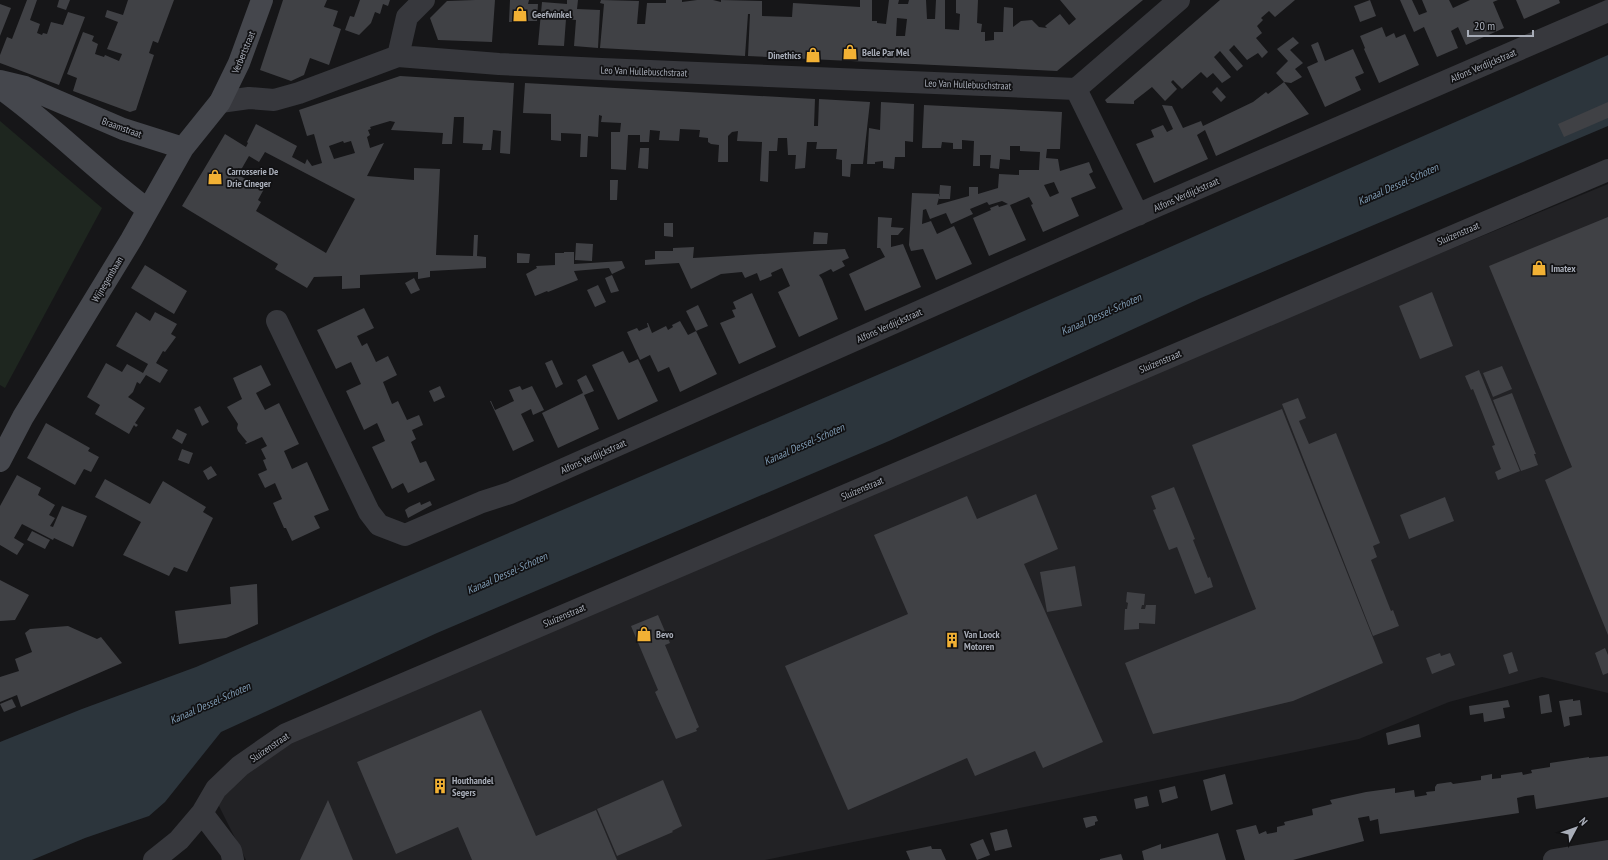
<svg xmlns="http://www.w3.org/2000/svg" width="1608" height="860" font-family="'PT Sans Narrow',sans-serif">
<rect width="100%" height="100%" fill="#161618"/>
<!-- built -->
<path fill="#222225" d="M1608,184V693L1542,677L1449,702L1359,739L765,860H246L213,794L289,729Z"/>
<!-- green -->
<path fill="#1e261f" d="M0,121L102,208L5,388L0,385Z"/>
<!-- water -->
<path fill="#2c353c" d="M1608,55V126L1201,298L889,441L437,633L221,732L165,802L149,816L85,838L32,860H0V742L82,709L196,667L917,358Z"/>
<!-- building -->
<path fill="#404145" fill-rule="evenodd" d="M27,0H37L30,20L40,24L37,33L42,35L43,33L47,34L51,22L63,25L68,12L85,17L59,85L0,63V55L7,37L12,39Z
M59,0H70L66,10L57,7Z
M128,0H174L158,43L153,41L149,53L154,55L136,110L130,112L73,91L77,78L67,74L83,32L94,36L92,41L98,44L95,54L104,57L105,55L119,61L122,54L107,49L118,22L105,17L107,10L123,15Z
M283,0H327L324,7L338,11L333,26L341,29L329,65L310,58L304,75L291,81L260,70Z
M360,0H390L388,6L383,4L380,14L375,12L371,23L359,35L345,30L350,16L354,17Z
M475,0H495L492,42L438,40L430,18L447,1Z
M510,0H529L528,4H538L537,21H527V22H509Z
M567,0H578L577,9L600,10L598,48L574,46L576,20L566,19L564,46L538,45L542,2L567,4Z
M601,0L639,1L637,24H645L647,3H666V0H682V2L697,0H713L721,2V0L762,1V16L792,17L793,3L860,7V0H872V21H877V23L886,24L889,0H899L898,4H908L909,0H926L927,19H935L936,0H945V29L959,30L960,14L956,13V0H978L977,23L982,24L981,32H985V41L994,40V32H1003L1004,7L1013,8V27L1021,21L1032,20L1039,27L1047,28L1045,26L1060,14L1069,25L1076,19L1060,0H1143L1057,71L748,56L750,14H748L745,56L600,48L604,4L600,3ZM897,18L907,19L905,36H896Z
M1220,0H1295L1275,17L1269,11L1261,18L1263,20L1257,26L1262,33L1256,38L1268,52L1262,58L1258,53L1247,60L1234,45L1229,50L1243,66L1237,71L1220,51L1214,57L1231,77L1222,83L1213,73L1207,78L1201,72L1182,89L1173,80L1171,82L1177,89L1165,101L1152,87L1134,101V104L1107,103L1105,100Z
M1370,0L1376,16L1360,22L1354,6Z
M1400,0H1412L1419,15L1427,12L1422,0H1449L1453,8L1470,0H1498L1493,2L1504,28L1466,45L1458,27L1451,31L1458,48L1437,57L1424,27L1414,32Z
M1516,0H1559L1560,3L1524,19Z
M0,4L11,8L0,36Z
M1382,27L1386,37L1394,33L1396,38L1405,34L1419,65L1379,83L1364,49L1365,48L1360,36Z
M1293,37L1299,43L1290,50L1303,63L1295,69L1302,77L1291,83L1284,82L1276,73L1288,61L1277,49Z
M1318,42L1325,61L1353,49L1364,73L1355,77L1361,90L1325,107L1307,67L1318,62L1311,45Z
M400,76L514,83L510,154L500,153L501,131L493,130L491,150H482L483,144L463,143L464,117H454L452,144H442L443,133L391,130L395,122L390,121L370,127L371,129L368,130L370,135L367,137L370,148L384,143L367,176L414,180V168L440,169L436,255L473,256L474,235H478L477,256L486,257V268L430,271V277L418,279V272L360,275V288L342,289V276L314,277L307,288L275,269L278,264L182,206L225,134L246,147L248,143L247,142L256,124L297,146L292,157L305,164L307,159L312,166L322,163L314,134L307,136L299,110ZM343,141L344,143L351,141L355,153L334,159L329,146ZM265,152L355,199L326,253L256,211L261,202L258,200L264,189L238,175L249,156L259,162Z
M1284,82L1309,114L1216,156L1205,130L1197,135L1208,159L1154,183L1136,144L1154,137L1151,130L1163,125L1167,132L1173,129L1162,105L1172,106L1183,128L1201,121L1203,126L1253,102L1266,92L1268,94Z
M525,83L815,99L814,126H818L819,99L870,102L863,164H851L850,177L842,176V160L836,159L837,149H816L817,142H807L805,168L795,169L796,155H788L787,138H778L777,151H769L768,182L760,181L762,142L737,141L738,131L732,132L728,136V162H718L719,145L711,144L708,142V138L699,137L700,130L680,129L679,141L659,140L660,131L650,130L649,142H640V135H628L626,170L611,169V132H620L621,123L601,122L602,116L599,115L598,137L588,136L587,157H580L581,134L561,133V141L551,140V114L523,113Z
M1217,87L1226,97L1221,102L1212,92Z
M881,102L914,104L913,142L905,141V157H895L894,169L883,168V161L875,162V164H867L869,128L880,130Z
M1608,102V118L1564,137L1558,124Z
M924,105L1062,112L1060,149H1047L1046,158L1058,159L1060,171L1089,162L1093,172L1089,174L1096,188L1071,198L1079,216L1043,232L1031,205L1033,204L1029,197L1010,205L1026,240L989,256L973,218L991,210L990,208L998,205L999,207L1008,204L1002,201L989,205L987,202L970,209L973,214L951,224L946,213L930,219L926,209L923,210L922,224L931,221L937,234L954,226L972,264L936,280L923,249L911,251L909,245L912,193L940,194L937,205L969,196V187H978V194L998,188L999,174L1019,175V170H1039L1040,152L1020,151V146H1010V160L1000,159L999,169L990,168L991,155H980V166H973L974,141L962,140V149H953V143L942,142L941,148H922ZM1054,182L1059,193L1050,197L1044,185Z
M640,148H649L648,169L638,168Z
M610,180H618L617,200H610Z
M940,185L951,186L950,199H939Z
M878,217L892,218L891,227L904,228L898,235H891V247L903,244L921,287L865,311L849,274L885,257L880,248H877Z
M1608,217V635L1545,480L1572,467L1489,266Z
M664,223H673V237L664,236Z
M814,232L828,233L827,244H813Z
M576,243L593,244L592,261L575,260Z
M694,247L693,258L845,249L849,258L842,261L845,266L833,272L831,269L819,275L822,279L838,319L799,337L778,292L790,286L782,268L771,273L772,276L760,281L757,273L745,278L742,272L721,274L691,289L679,263L645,265V260L655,259V251H673V248Z
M564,252H574V264L622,261L625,268L612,274L609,268L574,271L578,280L548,292L547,291L535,296L526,274L537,268L536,266L555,265V253H564Z
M517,253L530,254L529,263H517Z
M145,265L187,291L174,314L131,288Z
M612,275L619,291L611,293L605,278Z
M414,278L420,290L411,294L405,283Z
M598,285L606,302L595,307L587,290Z
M1432,292L1453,346L1420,359L1399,306Z
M752,293L776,347L739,364L720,323L735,317L732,310L736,309L733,302Z
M698,305L708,326L696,331L686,311Z
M364,308L374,328L357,336L362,346L367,343L376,362L388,356L397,375L383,382L392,404L398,401L407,420L419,415L423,425L412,430L416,439L411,442L420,463L426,461L435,480L408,493L403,483L392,489L372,447L385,441L377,423L364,430L346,391L361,384L351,362L336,369L317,330Z
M136,312L150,321L155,312L177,324L171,334L176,337L165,352L163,351L156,363L168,370L160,383L146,375L140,384L137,382L133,392L128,397L145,408L135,423L138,425L136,427L134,425L129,434L95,414L100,405L87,397L106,363L122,372L127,364L143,373L148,364L116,346Z
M680,321L688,335L696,331L717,374L680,392L669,367L658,372L650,355L640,360L627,332L637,328L639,331L648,327L647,323H648L652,333L666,326L668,330L673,327L672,325Z
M623,351L629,363L638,359L658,401L618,420L592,365Z
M552,360L563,384L556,388L545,363Z
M261,365L271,385L256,393L265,410L279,403L299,444L284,451L292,469L307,462L329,510L314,516L320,528L292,541L286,528H284L273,503L282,499L275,483L265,488L258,474L267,470L263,460L266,459L261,449L267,446L262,437L246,444L245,443L247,442L238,431L237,428L238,424L227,407L242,399L233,378Z
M1502,366L1512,389L1493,397L1483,373Z
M1479,370L1520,471L1498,480L1495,472L1501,469L1492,446L1495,445L1473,389L1471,390L1465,376Z
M586,375L594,391L584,395L599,429L558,448L542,413L583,393L577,380Z
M440,386L445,397L434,402L429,391Z
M520,386L522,390L532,386L544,410L533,415L531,409L521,414L534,441L513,451L490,401H491L495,410L514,401L509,390Z
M1512,393L1536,454H1534L1538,465L1521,471L1493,400Z
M1298,398L1306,418L1299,421L1309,444L1336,433L1380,543L1373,546L1377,557L1371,560L1391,611L1393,610L1399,626L1373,636L1282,404Z
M200,406L209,422L202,426L194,409Z
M1282,409L1383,663L1293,701L1153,734L1125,663L1256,609L1192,445Z
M46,423L90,448L88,451L99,457L91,472L84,469L75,485L27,458Z
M177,429L187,434L182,444L172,438Z
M182,449L193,453L189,464L178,460Z
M211,466L217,475L208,480L203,471Z
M17,475L41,488L38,495L55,505L49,515L55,518L50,526L53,527L62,506L87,516L73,547L54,538L53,540L22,524L14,538L24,544L17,555L0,545V506Z
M105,479L150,504L163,481L206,507L203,512L213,518L187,572L174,567L169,576L123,555L141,522L95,497Z
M1174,487L1195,539L1193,540L1208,578L1210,577L1213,587L1195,594L1177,547L1169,550L1153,510L1156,509L1151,496Z
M1036,494L1058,549L1024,564L1103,742L1043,768L1035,751L975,776L967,758L848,810L785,666L908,614L874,535L967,496L977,519Z
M1445,497L1454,521L1409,539L1400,515Z
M430,501L432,505L408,518L405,510L409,507L420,502L421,505Z
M32,531L50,540L45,549L27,540Z
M1075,566L1082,606L1047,612L1040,572Z
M0,580L29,595L15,620L0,621Z
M257,584L258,624L226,638L179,644L175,611L231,604L230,587Z
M1127,592L1145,594L1144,605H1142L1141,609H1145L1146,605H1156L1155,624L1139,623V629L1124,630L1125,609H1127L1128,603L1126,602Z
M658,615L670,643L665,645L699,727L696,729L697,731L676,739L655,692L658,690L631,626Z
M68,626L97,639L101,637L122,663L21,707L17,695L0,702V677L19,671L15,659L32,652L25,633L30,629Z
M1605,648L1608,655V673L1603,675L1595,653Z
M1512,652L1518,671L1509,674L1503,655Z
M1440,653L1441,656L1450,653L1455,665L1432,674L1426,658Z
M1549,694L1552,712L1541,714L1539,696Z
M12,699L16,707L4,712L0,704Z
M1573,699V701L1580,700L1582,715L1569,717L1570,725L1564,727L1559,701Z
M1508,700L1510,707L1503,708L1505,718L1484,722L1483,713L1470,715L1469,706Z
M481,710L536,836L596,810L617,860H472L458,827L396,854L357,762Z
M1419,724L1421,737L1388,745L1386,733Z
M1608,756V797L1536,809L1534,795L1525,796L1517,798L1519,813L1380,834L1378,819L1370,821L1369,816L1358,818L1364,841L1293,860H1245L1236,830L1256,825L1259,834L1266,831L1267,834L1277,832V827L1285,825L1284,822L1313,815L1312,809L1332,804L1330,800L1366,792L1395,788V793L1414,790L1415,797L1427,795L1426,792L1435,791V787L1437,784L1451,782L1453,784L1481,780V776L1492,774V779L1501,778V775L1522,772L1523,775L1532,773L1531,770L1550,767V763L1589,757V758Z
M1225,774L1233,804L1211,811L1203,780Z
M663,780L682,826L672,831L673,832L617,856L597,809Z
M1175,786L1178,798L1162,803L1159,790Z
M1147,796L1149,806L1136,809L1134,799Z
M328,800L353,860H300Z
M1093,816H1096L1098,821L1095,822V825L1086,828L1083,818Z
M1007,829L1012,847L995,851L990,833Z
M1218,833L1226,860H1144L1142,851L1161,844V849Z
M983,839L990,855L977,860L970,844Z
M931,846L932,849H941L946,860H910L906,851Z
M1121,854L1123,860H1100V859Z"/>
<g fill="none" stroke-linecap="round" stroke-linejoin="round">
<!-- street -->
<path stroke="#37383d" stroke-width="22" d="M398,56L407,17L424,0
M1076,89L1138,215
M220,102L249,98L274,100L299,93L398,56L499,64L602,69L1076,89L1179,0
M277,321L369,512L379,525L405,535L482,502L510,493L1157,206L1608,11
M202,813L231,851L233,860
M154,860L179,840L202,813L216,789L240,766L286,734L1608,170
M1554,860L1608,851"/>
<!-- secondary -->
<path stroke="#45474d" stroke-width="22" d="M0,81L25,87L123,129L183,148
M0,88C52,125 96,171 147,209
M0,461L23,417L131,240L183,148L220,102L239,63L262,0"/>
</g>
<!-- icons -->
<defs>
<g id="shop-bare" transform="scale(1.2)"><path d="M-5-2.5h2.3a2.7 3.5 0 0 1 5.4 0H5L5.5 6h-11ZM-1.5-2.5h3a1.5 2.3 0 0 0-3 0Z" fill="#f2b134" stroke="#111113" stroke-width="2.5" paint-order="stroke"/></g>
<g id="building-bare" transform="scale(1.2)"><path d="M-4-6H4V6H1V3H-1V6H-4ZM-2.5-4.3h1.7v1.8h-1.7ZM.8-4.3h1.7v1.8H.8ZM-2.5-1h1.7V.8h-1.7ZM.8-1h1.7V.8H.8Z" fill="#f2b134" stroke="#111113" stroke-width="2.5" paint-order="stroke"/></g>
</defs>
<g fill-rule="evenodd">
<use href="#shop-bare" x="520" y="14"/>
<use href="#shop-bare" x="850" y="52"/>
<use href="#shop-bare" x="813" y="55"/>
<use href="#shop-bare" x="215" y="177"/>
<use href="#shop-bare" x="1539" y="268"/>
<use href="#shop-bare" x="644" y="634"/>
<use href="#building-bare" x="952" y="640"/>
<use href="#building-bare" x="440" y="786"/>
</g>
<g text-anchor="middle" stroke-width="3.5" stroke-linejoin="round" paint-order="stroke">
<!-- poi labels -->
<g font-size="10" font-weight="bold" fill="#a8adb8" stroke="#111113" text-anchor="start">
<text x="532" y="18">Geefwinkel</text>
<text x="862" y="56">Belle Par Mel</text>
<text x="801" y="59" text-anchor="end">Dinethics</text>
<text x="227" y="175">Carrosserie De<tspan x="227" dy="12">Drie Cineger</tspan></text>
<text x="1551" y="272">Imatex</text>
<text x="656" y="638">Bevo</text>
<text x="964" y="638">Van Loock<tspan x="964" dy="12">Motoren</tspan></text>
<text x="452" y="784">Houthandel<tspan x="452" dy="12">Segers</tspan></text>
</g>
<!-- street labels -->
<g font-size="10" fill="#a8adb8" stroke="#111113">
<text transform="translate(243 52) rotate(-67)" y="4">Verbertstraat</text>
<text transform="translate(1483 65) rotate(-23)" y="4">Alfons Verdijckstraat</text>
<text transform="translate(644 71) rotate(2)" y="4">Leo Van Hullebuschstraat</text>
<text transform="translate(968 84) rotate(2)" y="4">Leo Van Hullebuschstraat</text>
<text transform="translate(122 127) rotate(20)" y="4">Braamstraat</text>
<text transform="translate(1186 194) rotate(-24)" y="4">Alfons Verdijckstraat</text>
<text transform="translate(1458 233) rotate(-23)" y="4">Sluizenstraat</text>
<text transform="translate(107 279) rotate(-59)" y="4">Wijnegembaan</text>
<text transform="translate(889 325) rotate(-24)" y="4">Alfons Verdijckstraat</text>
<text transform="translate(1160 361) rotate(-23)" y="4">Sluizenstraat</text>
<text transform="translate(593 456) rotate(-24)" y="4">Alfons Verdijckstraat</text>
<text transform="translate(862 488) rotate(-23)" y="4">Sluizenstraat</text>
<text transform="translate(564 615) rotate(-23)" y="4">Sluizenstraat</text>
<text transform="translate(269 747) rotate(-34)" y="4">Sluizenstraat</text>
</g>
<!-- water labels -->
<g font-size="11" font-style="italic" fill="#7f9bb3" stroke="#111113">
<text transform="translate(1398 184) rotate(-24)" y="4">Kanaal Dessel-Schoten</text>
<text transform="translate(1101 314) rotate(-24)" y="4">Kanaal Dessel-Schoten</text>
<text transform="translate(804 444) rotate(-24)" y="4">Kanaal Dessel-Schoten</text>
<text transform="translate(507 573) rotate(-24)" y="4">Kanaal Dessel-Schoten</text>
<text transform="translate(210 703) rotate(-24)" y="4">Kanaal Dessel-Schoten</text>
</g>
</g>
<!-- north arrow -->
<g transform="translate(1576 828) rotate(49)" stroke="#111113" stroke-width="3" paint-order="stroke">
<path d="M0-3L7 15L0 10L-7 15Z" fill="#a8adb8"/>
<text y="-6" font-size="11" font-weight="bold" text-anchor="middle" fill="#a8adb8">N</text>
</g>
<!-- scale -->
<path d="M1468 30v6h65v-6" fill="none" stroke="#a8adb8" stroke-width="2"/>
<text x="1474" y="30" font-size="12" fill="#a8adb8" stroke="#111113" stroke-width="3" paint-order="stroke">20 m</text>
</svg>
